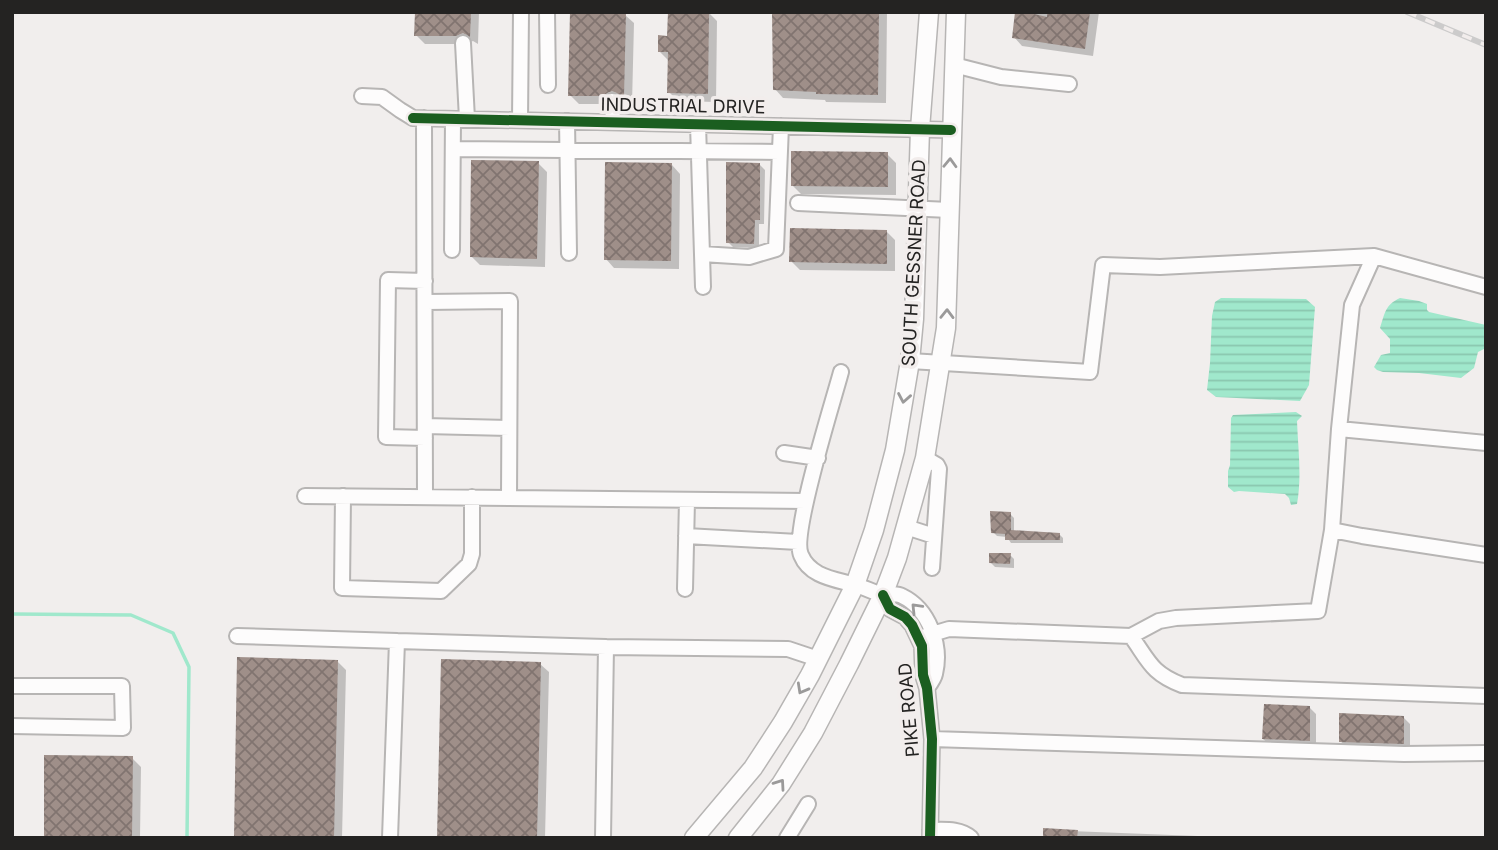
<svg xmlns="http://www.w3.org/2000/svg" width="1498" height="850" font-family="Inter,sans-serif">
<defs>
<pattern id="water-rules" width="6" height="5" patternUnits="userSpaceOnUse" patternTransform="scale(1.75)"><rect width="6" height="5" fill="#a0e8cc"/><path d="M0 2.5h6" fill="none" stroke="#8ac7af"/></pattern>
<pattern id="building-cross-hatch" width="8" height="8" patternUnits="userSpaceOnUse" patternTransform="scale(1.75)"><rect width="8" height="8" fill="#9f8f89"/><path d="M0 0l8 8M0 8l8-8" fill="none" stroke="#817470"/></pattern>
</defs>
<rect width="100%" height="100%" fill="#f1eeed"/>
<!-- water -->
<path fill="url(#water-rules)" d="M1221,298L1306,299L1315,307L1309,385L1300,401L1216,397L1207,390L1210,363L1212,316L1215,302Z
M1400,298L1419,301L1427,304V310L1429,312L1486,325V348L1478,352L1474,368L1461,378L1419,373L1383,372L1377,370L1374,367L1381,355L1390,353V339L1380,328C1385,313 1385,305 1400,298Z
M1296,412L1302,416L1297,421C1298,448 1302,477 1297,504L1291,505L1289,498L1285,494L1239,491L1234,492L1228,487V471L1230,465L1231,418L1233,415Z"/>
<!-- shadow -->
<path fill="#0003" d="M416,12H479L478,44L473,41L466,44H425L416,35Z
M708,12L717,21L716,102L678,101L669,92L668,60L659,51L669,37Z
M774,12H887L886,103L826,102L825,100L783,98L775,89Z
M1031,12H1099L1093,56L1022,46L1014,37L1031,15Z
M625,15L634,23L632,104L622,99L616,101L613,104H579L570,95Z
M887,154L896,163V195L801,194L793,186Z
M538,163L547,172L545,267L480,265L471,256Z
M672,165L680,174L679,269L614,268L606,259Z
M760,165L765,170L764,224H759V248L733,247L728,242Z
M886,231L895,240V271L800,270L791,261Z
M1010,514L1014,518V532L1059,534L1063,538V543H1011L1007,537L997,536L993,532Z
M1010,555L1014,559V568L995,567L991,563Z
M337,661L346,670L342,838H235Z
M540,664L549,672L545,838H439Z
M1310,708L1316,714V747L1270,745L1263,739Z
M1404,718L1410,724V750L1347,747L1340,741Z
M132,758L141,767L140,838H45Z
M1045,830L1223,837L1224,838H1045Z"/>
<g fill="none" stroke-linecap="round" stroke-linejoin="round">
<!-- stream -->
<path stroke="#a0e8cc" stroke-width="3.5" d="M12,614L131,615L173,633L189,667L187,838"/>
</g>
<!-- building -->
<path fill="url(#building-cross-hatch)" d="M415,12H471L470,37L463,33L456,36H414Z
M570,12L626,13L624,96H620L617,93L612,91L607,93L604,96H568Z
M668,12H709L708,94L667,93L668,52H658V35L667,36Z
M772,12H879L878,95L816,94V92L773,90Z
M1015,12H1026L1047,17V12H1090L1085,49L1012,38Z
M791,151L888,152V187L791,186Z
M471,160L539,161L537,259L470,257Z
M605,162L672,163L671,261L604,260Z
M726,162L760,163V220H755L754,244L726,243Z
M790,228L887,230V264L789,262Z
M990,511L1011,512V530L1060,533V540H1005V534L991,533Z
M989,553H1011L1010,564L989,563Z
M237,657L338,660L334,838H234Z
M441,659L541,662L537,838H437Z
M1264,704L1310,706V741L1262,739Z
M1339,713L1404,716V744L1339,742Z
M44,755L133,756L132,838H44Z
M1043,828L1078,830L1077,838H1043Z"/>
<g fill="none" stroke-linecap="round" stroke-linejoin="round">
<!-- minor casing -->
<g stroke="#b7b5b4" stroke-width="18">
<path id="minor" d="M547,12L548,85
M463,43L467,119
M954,65L1001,77L1069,84
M362,96L382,97L400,110L413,118L951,130
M612,101L613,122
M424,118L425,497
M520,120L521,12
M567,121L569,253
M698,124L703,287
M454,149L780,152
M798,203L949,210
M452,250L453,119
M702,254L749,257L776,249L781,126
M1374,256L1352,305L1339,429L1332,530L1362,536L1486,555
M425,281L388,280L386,437L425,438
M426,302L510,301L509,498
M910,361L1090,372L1103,265L1160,267L1374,256L1486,287
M841,372C833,402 791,534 801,555C810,577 835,579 855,585C864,587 872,592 881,594C888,596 895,592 902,596C929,609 942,645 935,674C934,679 930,684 927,688
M425,426L509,428
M1339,429L1486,443
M784,453L818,458
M925,458L937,465L939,469L932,568
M305,496L806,501
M343,496L342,588L441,591L469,564L472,554V497
M906,527L934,536
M686,536L798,542
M685,589L687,500
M883,595L890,609L905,617L912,625L922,646L923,675L927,688L932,739L930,838
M237,636L397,641
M1131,636C1149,661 1151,673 1182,685L1486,696
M919,638L949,629L1131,636L1159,621L1176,618L1318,611L1332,530
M12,686H122L123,728L12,726
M932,739L1404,754L1486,753
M930,830C944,830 960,828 971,838
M390,838L397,641L606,647
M603,838L606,647L788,649L818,659
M787,838L808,804"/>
</g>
<!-- major casing -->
<g stroke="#b7b5b4" stroke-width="21">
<path id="major" d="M694,838L753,768L783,722L810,675L855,585L874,530L895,450L910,361L914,319L920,129L929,12
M738,838L781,784L813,733L849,664L883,595L897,558L925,458L946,328L956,12"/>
</g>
<!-- minor -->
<use href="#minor" stroke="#fdfcfc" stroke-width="14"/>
<!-- major -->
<use href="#major" stroke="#fdfcfc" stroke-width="18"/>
<!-- rail casing -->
<g stroke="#cccbcb" stroke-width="6">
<path id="rail" d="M1407,12L1486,45"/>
</g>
<!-- rail -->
<use href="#rail" stroke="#f2edec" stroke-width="3.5" stroke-dasharray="10" stroke-linecap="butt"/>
<!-- cycleway casing -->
<g stroke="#f2edec" stroke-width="15">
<path id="cycleway" d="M413,118L951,130
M883,595L890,609L905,617L912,625L922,646L923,675L927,688L932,739L930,838"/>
</g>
<!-- cycleway -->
<use href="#cycleway" stroke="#1b5e20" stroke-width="10"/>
</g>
<!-- one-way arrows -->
<defs><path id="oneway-chevron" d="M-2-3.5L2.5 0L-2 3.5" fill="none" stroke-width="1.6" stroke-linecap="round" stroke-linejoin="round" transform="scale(1.75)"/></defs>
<g stroke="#9b9a9a">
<use href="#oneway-chevron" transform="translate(950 163) rotate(-88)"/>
<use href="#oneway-chevron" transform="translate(947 314) rotate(-89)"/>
<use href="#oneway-chevron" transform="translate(904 398) rotate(100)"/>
<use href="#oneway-chevron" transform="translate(916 608) rotate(-134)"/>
<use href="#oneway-chevron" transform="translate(802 689) rotate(119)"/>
<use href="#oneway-chevron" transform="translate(780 784) rotate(-55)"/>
</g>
<g text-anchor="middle" stroke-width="7" stroke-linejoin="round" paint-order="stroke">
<!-- street labels -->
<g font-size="18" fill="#242322" stroke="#f2edec">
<text transform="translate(683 106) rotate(1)" y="6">INDUSTRIAL DRIVE</text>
<text transform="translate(914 263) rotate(-87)" y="6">SOUTH GESSNER ROAD</text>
<text transform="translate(909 710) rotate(-95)" y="6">PIKE ROAD</text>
</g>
</g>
<!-- border -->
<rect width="1498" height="850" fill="none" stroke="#242322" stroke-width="28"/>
</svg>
